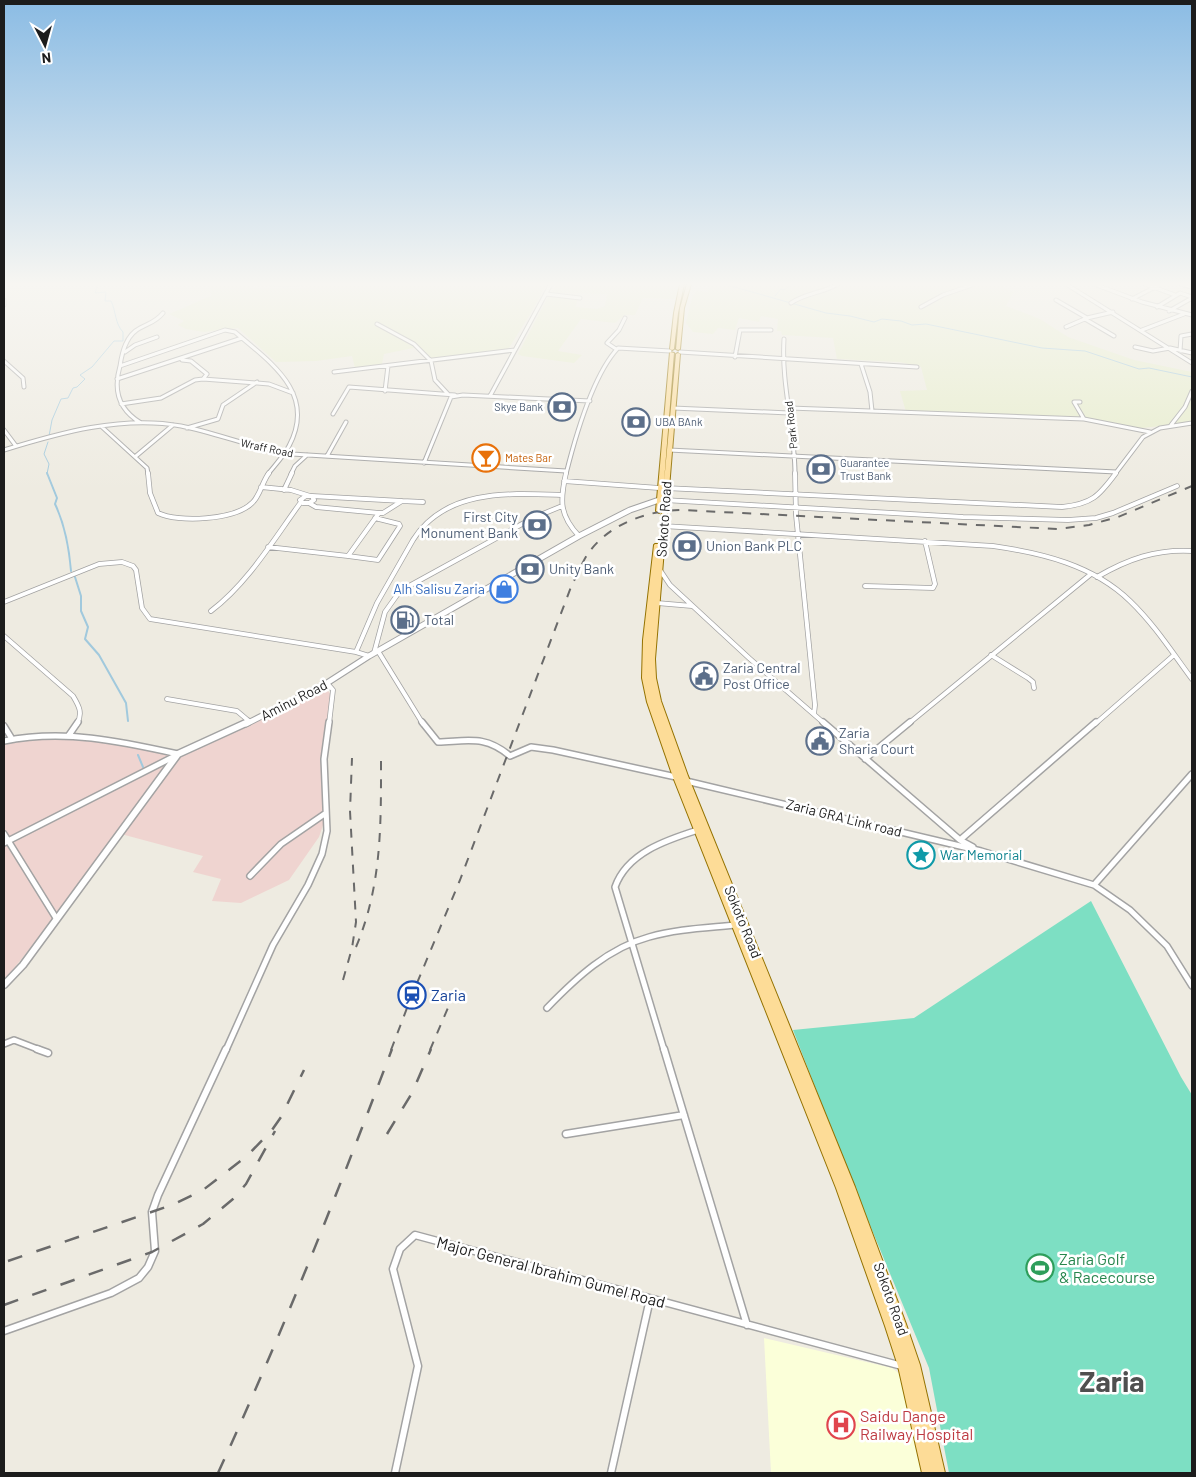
<svg xmlns="http://www.w3.org/2000/svg" width="1196" height="1477" font-family="Barlow,sans-serif">
<rect width="100%" height="100%" fill="#eeebe1"/>
<!-- commercial -->
<path fill="#efd4d0" d="M324,687L331,694L324,740L325,819L319,837L289,880L241,903L212,901L221,879L193,872L203,856L121,834L4,981V744L64,736L182,752Z"/>
<!-- education -->
<path fill="#fbffd9" d="M764,1338L892,1368L904,1377L923,1473H771Z"/>
<!-- farmland -->
<path fill="#e7edcc" d="M209,284H248L253,289H300L324,284H547L529,316L507,351L432,362L418,347L384,354L382,364L355,368L352,356L316,361L276,362L238,328L204,332L186,329L178,325L184,321L169,314L211,296Z
M557,284H678V294L676,299L643,298L635,315H625L615,323L581,319L558,351L582,355L574,363L522,356L518,354L549,295L577,300L576,307L597,309L605,306L607,294L552,293Z
M708,284H1002L1001,286L1013,292L1006,306L1040,319L1068,337L1134,360L1192,372V426L1180,424L1132,429L1082,420L906,412L900,391L927,390L921,367L900,362L837,359L833,338L782,335L781,331H777L778,319L761,316L759,322L739,318L735,330L718,328L713,334L693,332L686,323L692,297L697,290L707,292L712,285Z"/>
<!-- pitch -->
<path fill="#7ddfc3" d="M1091,901L1181,1077L1192,1095V1473H949L929,1368L846,1167L793,1030L914,1018Z"/>
<g fill="none" stroke-linecap="round" stroke-linejoin="round">
<!-- stream-far1 -->
<path stroke="#a1c9dd" stroke-width="1" d="M258,284L284,287L313,284
M724,284L826,313L850,316L874,322L882,319L901,321L912,325L926,324L1042,348L1085,351L1139,369L1149,368L1192,377
M775,296L781,289L784,290L793,284
M49,436L52,420L61,399L68,398L73,388L77,387L85,379L80,375L92,367L114,341H123V332C115,324 116,311 111,301H105L106,292L95,293L98,284
M47,474L49,464L44,454L48,442"/>
<!-- stream -->
<path stroke="#a1c9dd" stroke-width="2" d="M47,473L57,498L55,504C65,525 69,547 71,571
M75,577L81,596V611L88,627L85,639L99,655L126,703L128,721
M138,755L143,767"/>
<!-- minor-far3 casing -->
<g stroke="#a3a3a3" stroke-width="5">
<path id="minor-far3" d="M1066,284L1192,363
M1094,284L1142,302L1192,315
M1145,284L1175,295
M1181,284L1192,287
M546,294L580,298
M1132,299L1161,284
M4,300V305
M1056,300L1087,318
M791,303C805,293 823,293 838,284
M921,307L943,295L975,284
M1157,307L1180,293L1192,297
M1169,311L1192,298
M1085,319L1114,336
M377,324L414,344L431,361L435,380L448,394
M1066,327L1087,318L1113,312
M1142,330L1184,314
M784,339C781,384 795,429 795,474
M1135,347L1153,351L1170,348L1192,353
M616,349L607,343L619,330L625,318
M1180,351L1181,336L1192,334
M125,352L135,345L157,337
M680,352L917,367
M735,357L740,330H771
M182,360L191,361L207,374L203,379
M4,361L23,378L24,387
M861,364L870,392L872,411
M120,366C122,352 126,335 140,328C149,323 156,322 163,313
M334,372L515,350
M117,379L242,338
M385,391L388,366
M490,396L551,284
M1080,402H1074L1084,419
M121,404L161,398L195,380L203,379L269,384L293,393
M673,408L789,413
M790,408L1084,419L1150,432
M333,414L349,387L455,395
M141,423C119,410 113,390 120,366L225,330L235,332C271,363 317,393 289,446C283,457 275,465 268,474
M1171,425L1185,407L1192,391
M102,427L147,468L148,474
M187,428L218,419L223,405L257,382
M4,430L16,446
M4,450C59,433 122,415 181,426C218,433 254,449 292,454L566,471
M669,450L1116,472
M136,456L173,425
M327,456L346,422
M424,463L451,397L463,395L590,401
M291,474L295,466L307,455
M566,474C575,438 593,375 618,348L670,351
M1115,474L1143,437L1160,428L1192,423"/>
</g>
<!-- minor-far2 casing -->
<g stroke="#a3a3a3" stroke-width="5.5">
<path id="minor-far2" d="M148,473L150,493L158,513C178,523 235,520 252,503C260,496 262,482 269,473
M566,473C560,500 559,515 579,536
M795,473L796,515L815,705L814,714
M564,481L659,488
M261,487L291,490L310,496
M665,488L1062,507C1092,504 1099,496 1116,473
M284,490L292,473
M306,496H312L314,500L309,503H303L300,500Z
M312,496L402,501
M664,500L963,517L1068,520L1096,518L1113,513L1177,486
M379,513H383L402,501L423,502
M663,526L993,546C1042,553 1093,565 1130,601C1154,624 1172,652 1192,679
M268,547L348,556L379,513L316,507L309,503
M348,556L378,560L400,526L399,524L375,518
M660,570L670,585L749,658L825,724
M1097,577C1128,559 1156,549 1192,551
M865,586L933,588L935,584L925,541
M4,602L99,564L122,562L133,566L136,570L142,608L150,619L356,652L369,656
M657,603L692,606
M211,611C248,583 274,539 301,502
M4,636L73,696C79,706 83,713 77,724
M378,651L423,724
M356,652L377,603L413,540C445,489 509,493 561,495
M374,653L385,612L400,591L533,518L562,506
M991,655L1028,678L1033,682L1034,688
M327,683L333,690L329,724
M167,699L237,711L250,722
M908,724L1091,574
M1095,724L1174,655"/>
</g>
<!-- minor-far1 casing -->
<g stroke="#a3a3a3" stroke-width="8">
<path id="minor-far1" d="M422,722L438,742C469,741 485,735 510,756L531,747L553,750L676,777
M823,722L960,840L973,847
M4,726L12,739
M69,735L78,722
M4,741C64,729 119,741 178,754
M865,759L910,722
M686,781L981,851L1094,885L1130,910L1167,946L1192,986
M4,834L56,918
M960,840L1096,722
M4,843L177,755
M250,876L281,844L326,813
M1094,885L1192,774
M547,1008C576,978 608,948 649,937C677,929 707,928 736,925
M4,1044L14,1040L40,1050
M226,1050L273,945L308,885L322,854L327,831L324,759L329,722
M664,1050L615,887C627,853 666,840 698,830"/>
</g>
<!-- minor casing -->
<g stroke="#a3a3a3" stroke-width="9">
<path id="minor" d="M37,1049L48,1053
M664,1049L747,1325
M566,1134L684,1115
M4,1331L111,1293L139,1278L148,1267L155,1251L152,1212L158,1195L226,1049
M395,1473L418,1366L393,1269L400,1249L415,1235L902,1366
M611,1473L650,1299"/>
</g>
<!-- tertiary-far1 casing -->
<g stroke="#a3a3a3" stroke-width="7">
<path id="tertiary-far1" d="M246,724L327,683L369,656L579,536L630,510L659,500"/>
</g>
<!-- tertiary casing -->
<g stroke="#a3a3a3" stroke-width="9">
<path id="tertiary" d="M4,985L23,965L178,754L248,722"/>
</g>
<!-- primary casing -->
<g stroke="#947200" stroke-width="2">
<path id="primary" d="M680,284H684L678,313L674,349L672,350L670,349L674,313Z
M687,284H691L684,308L680,349L678,350L676,349L680,308Z
M670,352L674,353L664,482L676,354L678,353L680,354L655,659L656,678L661,701L688,776L855,1187L906,1324L920,1365L945,1473H922L898,1366L885,1326L836,1188L673,777L647,702L642,678L643,640L654,545L655,544H659L662,511L659,513L656,511Z"/>
</g>
<!-- minor-far3 -->
<use href="#minor-far3" stroke="#fff" stroke-width="3"/>
<!-- minor-far2 -->
<use href="#minor-far2" stroke="#fff" stroke-width="4"/>
<!-- minor-far1 -->
<use href="#minor-far1" stroke="#fff" stroke-width="5"/>
<!-- minor -->
<use href="#minor" stroke="#fff" stroke-width="6"/>
<!-- tertiary-far1 -->
<use href="#tertiary-far1" stroke="#fff" stroke-width="5"/>
<!-- tertiary -->
<use href="#tertiary" stroke="#fff" stroke-width="6"/>
<!-- primary -->
<use href="#primary" fill="#fddc97" fill-rule="evenodd"/>
<!-- rail-far1 -->
<path stroke="#6a6a6a" stroke-width="2" stroke-dasharray="9 9" stroke-linecap="butt" d="M356,947C382,885 381,825 381,759
M343,980L352,948L356,922L350,811L352,758
M391,1050L412,995L460,880L571,587C576,577 581,565 587,555C607,525 647,510 682,510L1057,529L1089,525L1118,517L1192,486
M430,1050L453,996"/>
<!-- rail -->
<path stroke="#6a6a6a" stroke-width="2.5" stroke-dasharray="15 15" stroke-linecap="butt" d="M387,1134L412,1093L431,1049
M8,1261L172,1205L203,1190L247,1156L272,1130L281,1117L304,1070
M4,1305L152,1252L203,1224L233,1199L246,1184L275,1131
M218,1473C282,1334 338,1192 392,1049"/>
</g>
<!-- sky -->
<linearGradient id="sky" x2="0" y2="1"><stop stop-color="#8bbce4"/><stop offset="0.58" stop-color="#f7f6f2"/><stop offset="1" stop-color="#f7f6f2" stop-opacity="0"/></linearGradient>
<rect width="1196" height="490" fill="url(#sky)"/>
<!-- icons -->
<defs>
<g id="bank-ring" transform="scale(1.4375)"><circle r="9.5" fill="#fff" stroke="#5c6f8a" stroke-width="1.5"/><path d="M-6-4H6V4H-6ZM0-2.3a2.3 2.3 0 1 0 0 4.6a2.3 2.3 0 1 0 0-4.6Z" fill="#5c6f8a"/></g>
<g id="bar-ring" transform="scale(1.4375)"><circle r="9.5" fill="#fff" stroke="#e8710a" stroke-width="1.5"/><path d="M-6-5H6L.8 .8V4.5H3.5V6h-7V4.5H-.8V.8Z" fill="#e8710a"/></g>
<g id="shop-ring" transform="scale(1.4375)"><circle r="9.5" fill="#fff" stroke="#3f7fe0" stroke-width="1.5"/><path d="M-5-2.5h2.3a2.7 3.5 0 0 1 5.4 0H5L5.5 6h-11ZM-1.5-2.5h3a1.5 2.3 0 0 0-3 0Z" fill="#3f7fe0"/></g>
<g id="fuel-ring" transform="scale(1.4375)"><circle r="9.5" fill="#fff" stroke="#5c6f8a" stroke-width="1.5"/><path d="M-5.5-6h7V0h2V4h1.3V-2.5L3-4.5l.8-.8L6-3V5H2.5V1h-1V6h-7ZM-4.2-4.7v3.2H.2V-4.7Z" fill="#5c6f8a"/></g>
<g id="civic-ring" transform="scale(1.4375)"><circle r="9.5" fill="#fff" stroke="#5c6f8a" stroke-width="1.5"/><path d="M-.6-6.5H3V-4.5H.6V-3L4-1V1h2V6H-6V1h2V-1L-.6-3ZM-1.2 2.5V6h2.4V2.5Z" fill="#5c6f8a"/></g>
<g id="sight-ring" transform="scale(1.4375)"><circle r="9.5" fill="#fff" stroke="#0f9aa8" stroke-width="1.5"/><path d="M0-6L1.8-2.2L6-1.7L2.9 1.2L3.7 5.4L0 3.3L-3.7 5.4L-2.9 1.2L-6-1.7L-1.8-2.2Z" fill="#0f9aa8"/></g>
<g id="station-ring" transform="scale(1.4375)"><circle r="9.5" fill="#fff" stroke="#1a4fb4" stroke-width="1.5"/><path d="M-3-6H3Q5-6 5-4V2Q5 4 3 4L4.5 6H3L1.5 4h-3L-3 6H-4.5L-3 4Q-5 4-5 2V-4Q-5-6-3-6ZM-3.5-4v3h7v-3ZM-3.5 1v1.5H-2V1ZM2 1v1.5H3.5V1Z" fill="#1a4fb4"/></g>
<g id="stadium-ring" transform="scale(1.4375)"><circle r="9.5" fill="#fff" stroke="#2e9e5b" stroke-width="1.5"/><path d="M0-5a6.5 5 0 1 0 0 10a6.5 5 0 1 0 0-10ZM-3.5-1.8h7v3.6h-7Z" fill="#2e9e5b"/></g>
<g id="hospital-ring" transform="scale(1.4375)"><circle r="9.5" fill="#fff" stroke="#e0444e" stroke-width="1.5"/><path d="M-5-5h3v3.5h4V-5h3V5h-3V1.5h-4V5h-3Z" fill="#e0444e"/></g>
</defs>
<g fill-rule="evenodd">
<use href="#bank-ring" x="562" y="407"/>
<use href="#bank-ring" x="636" y="422"/>
<use href="#bar-ring" x="486" y="458"/>
<use href="#bank-ring" x="821" y="469"/>
<use href="#bank-ring" x="537" y="525"/>
<use href="#bank-ring" x="687" y="546"/>
<use href="#bank-ring" x="530" y="569"/>
<use href="#shop-ring" x="504" y="589"/>
<use href="#fuel-ring" x="405" y="620"/>
<use href="#civic-ring" x="704" y="676"/>
<use href="#civic-ring" x="820" y="741"/>
<use href="#sight-ring" x="921" y="855"/>
<use href="#station-ring" x="412" y="995"/>
<use href="#stadium-ring" x="1040" y="1268"/>
<use href="#hospital-ring" x="841" y="1425"/>
</g>
<g text-anchor="middle" stroke-width="5" stroke-linejoin="round" paint-order="stroke">
<!-- far-service labels -->
<g font-size="11" fill="#4e5e75" stroke="#fff" text-anchor="start">
<text x="543" y="411" text-anchor="end">Skye Bank</text>
<text x="655" y="426">UBA BAnk</text>
<text x="840" y="467">Guarantee<tspan x="840" dy="13">Trust Bank</tspan></text>
</g>
<!-- far-street labels -->
<g font-size="11" fill="#1c1c1c" stroke="#fff">
<text transform="translate(791 425) rotate(-96)" y="4">Park Road</text>
<text transform="translate(267 448) rotate(12)" y="4">Wraff Road</text>
</g>
<!-- far-food labels -->
<g font-size="11" fill="#c56008" stroke="#fff" text-anchor="start">
<text x="505" y="462">Mates Bar</text>
</g>
<!-- service labels -->
<g font-size="14" fill="#4e5e75" stroke="#fff" text-anchor="start">
<text x="518" y="522" text-anchor="end">First City<tspan x="518" dy="16">Monument Bank</tspan></text>
<text x="706" y="551">Union Bank PLC</text>
<text x="549" y="574">Unity Bank</text>
<text x="424" y="625">Total</text>
<text x="723" y="673">Zaria Central<tspan x="723" dy="16">Post Office</tspan></text>
<text x="839" y="738">Zaria<tspan x="839" dy="16">Sharia Court</tspan></text>
</g>
<!-- street labels -->
<g font-size="14" fill="#1c1c1c" stroke="#fff">
<text transform="translate(664 519) rotate(-86)" y="5">Sokoto Road</text>
<text transform="translate(294 700) rotate(-27)" y="5">Aminu Road</text>
<text transform="translate(844 818) rotate(14)" y="5">Zaria GRA Link road</text>
<text transform="translate(743 922) rotate(68)" y="5">Sokoto Road</text>
<text transform="translate(891 1299) rotate(70)" y="5">Sokoto Road</text>
</g>
<!-- shop labels -->
<g font-size="14" fill="#366cbe" stroke="#fff" text-anchor="end">
<text x="485" y="594">Alh Salisu Zaria</text>
</g>
<!-- culture labels -->
<g font-size="14" fill="#0d838f" stroke="#fff" text-anchor="start">
<text x="940" y="860">War Memorial</text>
</g>
<!-- near-transit labels -->
<g font-size="16" fill="#164399" stroke="#fff" text-anchor="start">
<text x="431" y="1001">Zaria</text>
</g>
<!-- near-leisure labels -->
<g font-size="16" fill="#27864d" stroke="#fff" text-anchor="start">
<text x="1059" y="1265">Zaria Golf<tspan x="1059" dy="18">&amp; Racecourse</tspan></text>
</g>
<!-- near-street labels -->
<g font-size="16" fill="#1c1c1c" stroke="#fff">
<text transform="translate(551 1272) rotate(15)" y="6">Major General Ibrahim Gumel Road</text>
</g>
<!-- near-health labels -->
<g font-size="16" fill="#be3a42" stroke="#fff" text-anchor="start">
<text x="860" y="1422">Saidu Dange<tspan x="860" dy="18">Railway Hospital</tspan></text>
</g>
<!-- near-town labels -->
<g font-size="29" font-weight="bold" fill="#4f4f4f" stroke="#fff">
<text x="1112" y="1392">Zaria</text>
</g>
</g>
<!-- border -->
<rect width="1196" height="1477" fill="none" stroke="#1c1c1c" stroke-width="10"/>
<!-- north arrow -->
<g transform="translate(45 45) rotate(174)" stroke="#ffffff" stroke-width="4" paint-order="stroke">
<path d="M0-4L9 19L0 12L-9 19Z" fill="#1c1c1c"/>
<text y="-8" font-size="14" font-weight="bold" text-anchor="middle" fill="#1c1c1c">N</text>
</g>
</svg>
